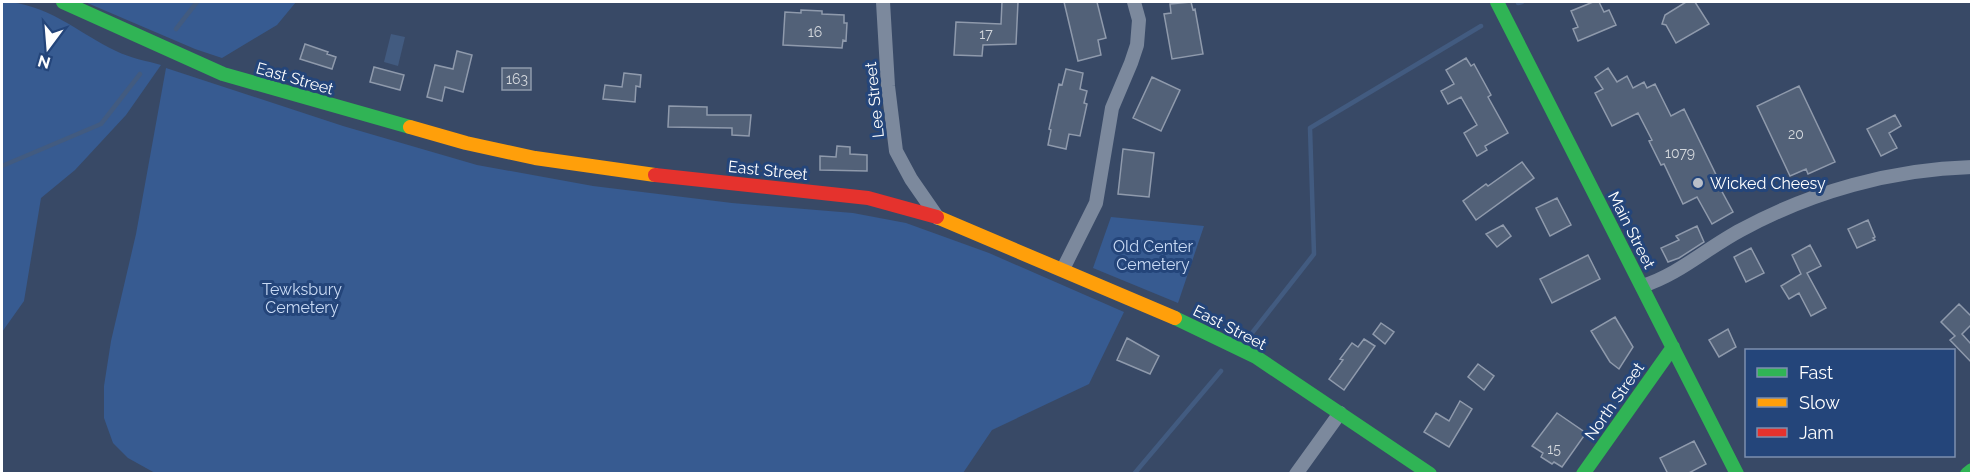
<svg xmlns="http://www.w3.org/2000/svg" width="1973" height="475" font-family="Raleway,sans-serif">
<rect width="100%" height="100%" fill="#384966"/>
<!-- green -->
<path fill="#375b91" d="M2,2C46,2 78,33 116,51C130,58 147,61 161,65L126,115L75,170L41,198L24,301L2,332Z
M85,2H296L277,25L222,58L195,49Z
M166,68L343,126L477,165L593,186L732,203L853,213L906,223L989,253L1124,312L1089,384L992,430L963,473H155L128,458L113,443L104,418V386L111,341L136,234Z
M1111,217L1204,226L1178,303L1093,268Z"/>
<!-- water -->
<path fill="#425b80" d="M391,34L405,37L398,66L384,62Z"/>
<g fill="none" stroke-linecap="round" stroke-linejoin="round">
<!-- stream -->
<path stroke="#425b80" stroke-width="4.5" d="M1518,3L1522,2
M176,29L197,2
M2,166L101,124L140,74
M1252,333L1314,254L1310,128L1481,26
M1134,474L1221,371"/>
</g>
<!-- building -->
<path fill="#526178" stroke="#8f9aac" stroke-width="1.5" d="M1002,2H1018L1016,44L983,45L982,56L954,55L956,22L1001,24Z
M1064,2H1097L1106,38L1098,40L1101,55L1078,61Z
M1191,2L1193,10L1195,9L1203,54L1172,59L1164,14L1171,13L1170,4Z
M1593,2H1599L1604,12L1609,10L1616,25L1578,41L1573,29L1578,27L1571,11Z
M1686,2H1695L1709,24L1676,43L1666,25L1662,24L1665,15Z
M801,10L822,11V14L844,15V23H847L846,41L843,40L842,48L783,45L785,12L801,13Z
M305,44L328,52L327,54L336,57L332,69L300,59Z
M457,51L472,55L463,92L445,87L442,101L427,97L435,65L453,69Z
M1466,58L1471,66L1474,64L1491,95L1488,97L1508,133L1485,146L1487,150L1477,156L1464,133L1477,125L1461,97L1448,104L1441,91L1454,84L1446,70Z
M374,67L404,75L400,90L370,82Z
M502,68H531V90H502Z
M1608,68L1617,82L1627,76L1633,88L1644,82L1647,88L1655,84L1671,116L1684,109L1721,185L1719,186L1733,212L1712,224L1697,197L1683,204L1664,164L1661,165L1649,141L1652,140L1638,113L1612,126L1595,93L1603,89L1595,77Z
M1066,69L1083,73L1080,89L1087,91L1084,103L1087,104L1080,136L1069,134L1066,149L1048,145L1051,130L1049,129L1059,84L1062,85Z
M624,73L641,75L640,87L636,86L635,102L603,99L605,85L622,87Z
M1152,77L1180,90L1161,131L1133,118Z
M1799,86L1835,162L1808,174L1806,169L1790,176L1757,106Z
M669,106L707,107V115H751L749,136L732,135V128L668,127Z
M1895,115L1901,126L1889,133L1897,148L1881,156L1867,129Z
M837,146L850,147V154L867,155V171L820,170V156L836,157Z
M1123,149L1154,153L1149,197L1118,194Z
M1522,162L1534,178L1476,220L1463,201L1486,184L1488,186Z
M1557,198L1571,225L1550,236L1536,208Z
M1868,220L1875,237L1873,238L1875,240L1857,248L1848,229Z
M1503,225L1511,236L1497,247L1486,234Z
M1697,226L1704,242L1679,258L1668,262L1661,248L1679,240L1676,236Z
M1810,245L1821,266L1807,273L1826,308L1811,316L1799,293L1789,299L1781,286L1801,274L1792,255Z
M1751,248L1764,273L1746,282L1734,257Z
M1588,255L1600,279L1552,303L1540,279Z
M1959,304L1971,316V325L1962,334L1971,344V362L1950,340L1955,336L1941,322Z
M1615,317L1633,347L1619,369L1610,362L1591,331Z
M1381,323L1394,332L1385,344L1373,334Z
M1728,329L1736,347L1719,357L1709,340Z
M1127,338L1159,356L1150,374L1117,360Z
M1364,339L1375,346L1344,390L1329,379L1343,360L1340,359L1352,343L1358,347Z
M1478,364L1494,376L1484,390L1468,377Z
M1460,401L1472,409L1449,447L1424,432L1436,413L1449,421Z
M1557,413L1586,433L1562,467L1554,462L1552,464L1541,457L1543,453L1532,446Z
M1694,441L1706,464L1687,474H1668L1660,458Z"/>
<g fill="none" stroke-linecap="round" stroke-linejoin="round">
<!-- street -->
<path stroke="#7c899d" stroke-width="14" d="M883,2L888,86L896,151L911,179L938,218
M1063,269L1096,203L1112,108L1131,63L1137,45L1139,20L1134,2
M1642,286C1678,275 1707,248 1741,230C1811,192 1892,169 1972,167
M1296,474L1340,413"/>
<!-- fast -->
<path stroke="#30b455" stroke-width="14" d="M63,2L223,74L410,127
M1497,2L1737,474
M1175,318L1256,357L1430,474
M1583,474L1673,347
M1967,474L1972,470"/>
<!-- slow -->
<path stroke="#ff9f0a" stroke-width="14" d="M410,127L466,143L535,158L655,175
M937,217L1175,318"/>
<!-- jam -->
<path stroke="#e5322d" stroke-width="14" d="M655,175L868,198L937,217"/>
</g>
<!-- markers -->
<circle fill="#b9bfc9" stroke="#24457a" stroke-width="2" cx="1698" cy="183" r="6"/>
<g text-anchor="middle" stroke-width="6" stroke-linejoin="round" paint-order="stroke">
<!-- number labels -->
<g font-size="14" fill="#d4d8dd">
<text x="815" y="37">16</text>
<text x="986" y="39">17</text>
<text x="517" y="84">163</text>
<text x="1796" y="139">20</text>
<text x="1680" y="158">1079</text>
<text x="1554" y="454">15</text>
</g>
<!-- street labels -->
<g font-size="16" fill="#fff" stroke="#24457a">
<text transform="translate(295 78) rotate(16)" y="6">East Street</text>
<text transform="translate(874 100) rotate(-96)" y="6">Lee Street</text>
<text transform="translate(768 170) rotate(6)" y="6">East Street</text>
<text transform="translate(1632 230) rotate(63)" y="6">Main Street</text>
<text transform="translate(1230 327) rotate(27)" y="6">East Street</text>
<text transform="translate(1614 401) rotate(-55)" y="6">North Street</text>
</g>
<!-- poi labels -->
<g font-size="16" fill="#fff" stroke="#24457a" text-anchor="start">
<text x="1710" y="189">Wicked Cheesy</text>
</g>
<!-- park labels -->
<g font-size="16" fill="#c9daf4" stroke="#24457a">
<text x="1153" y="252">Old Center<tspan x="1153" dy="18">Cemetery</tspan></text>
<text x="302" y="295">Tewksbury<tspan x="302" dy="18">Cemetery</tspan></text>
</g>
</g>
<!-- border -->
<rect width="1973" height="475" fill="none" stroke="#ffffff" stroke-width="6"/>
<!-- legend -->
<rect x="1745" y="349" width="210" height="108" fill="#24457a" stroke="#7c8faf" stroke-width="1.5"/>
<rect x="1757" y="368" width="30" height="9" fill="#30b455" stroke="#7c8faf" stroke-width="1.5"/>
<text x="1799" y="379" font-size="18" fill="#ffffff">Fast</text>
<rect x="1757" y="398" width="30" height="9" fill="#ff9f0a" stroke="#7c8faf" stroke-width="1.5"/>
<text x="1799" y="409" font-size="18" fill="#ffffff">Slow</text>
<rect x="1757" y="428" width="30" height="9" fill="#e5322d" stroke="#7c8faf" stroke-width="1.5"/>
<text x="1799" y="439" font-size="18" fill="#ffffff">Jam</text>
<!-- north arrow -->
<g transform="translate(48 48) rotate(196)" stroke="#24457a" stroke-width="4.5" paint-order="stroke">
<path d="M0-4.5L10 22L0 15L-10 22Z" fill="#ffffff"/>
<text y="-9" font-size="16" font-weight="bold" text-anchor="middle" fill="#ffffff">N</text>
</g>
</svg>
